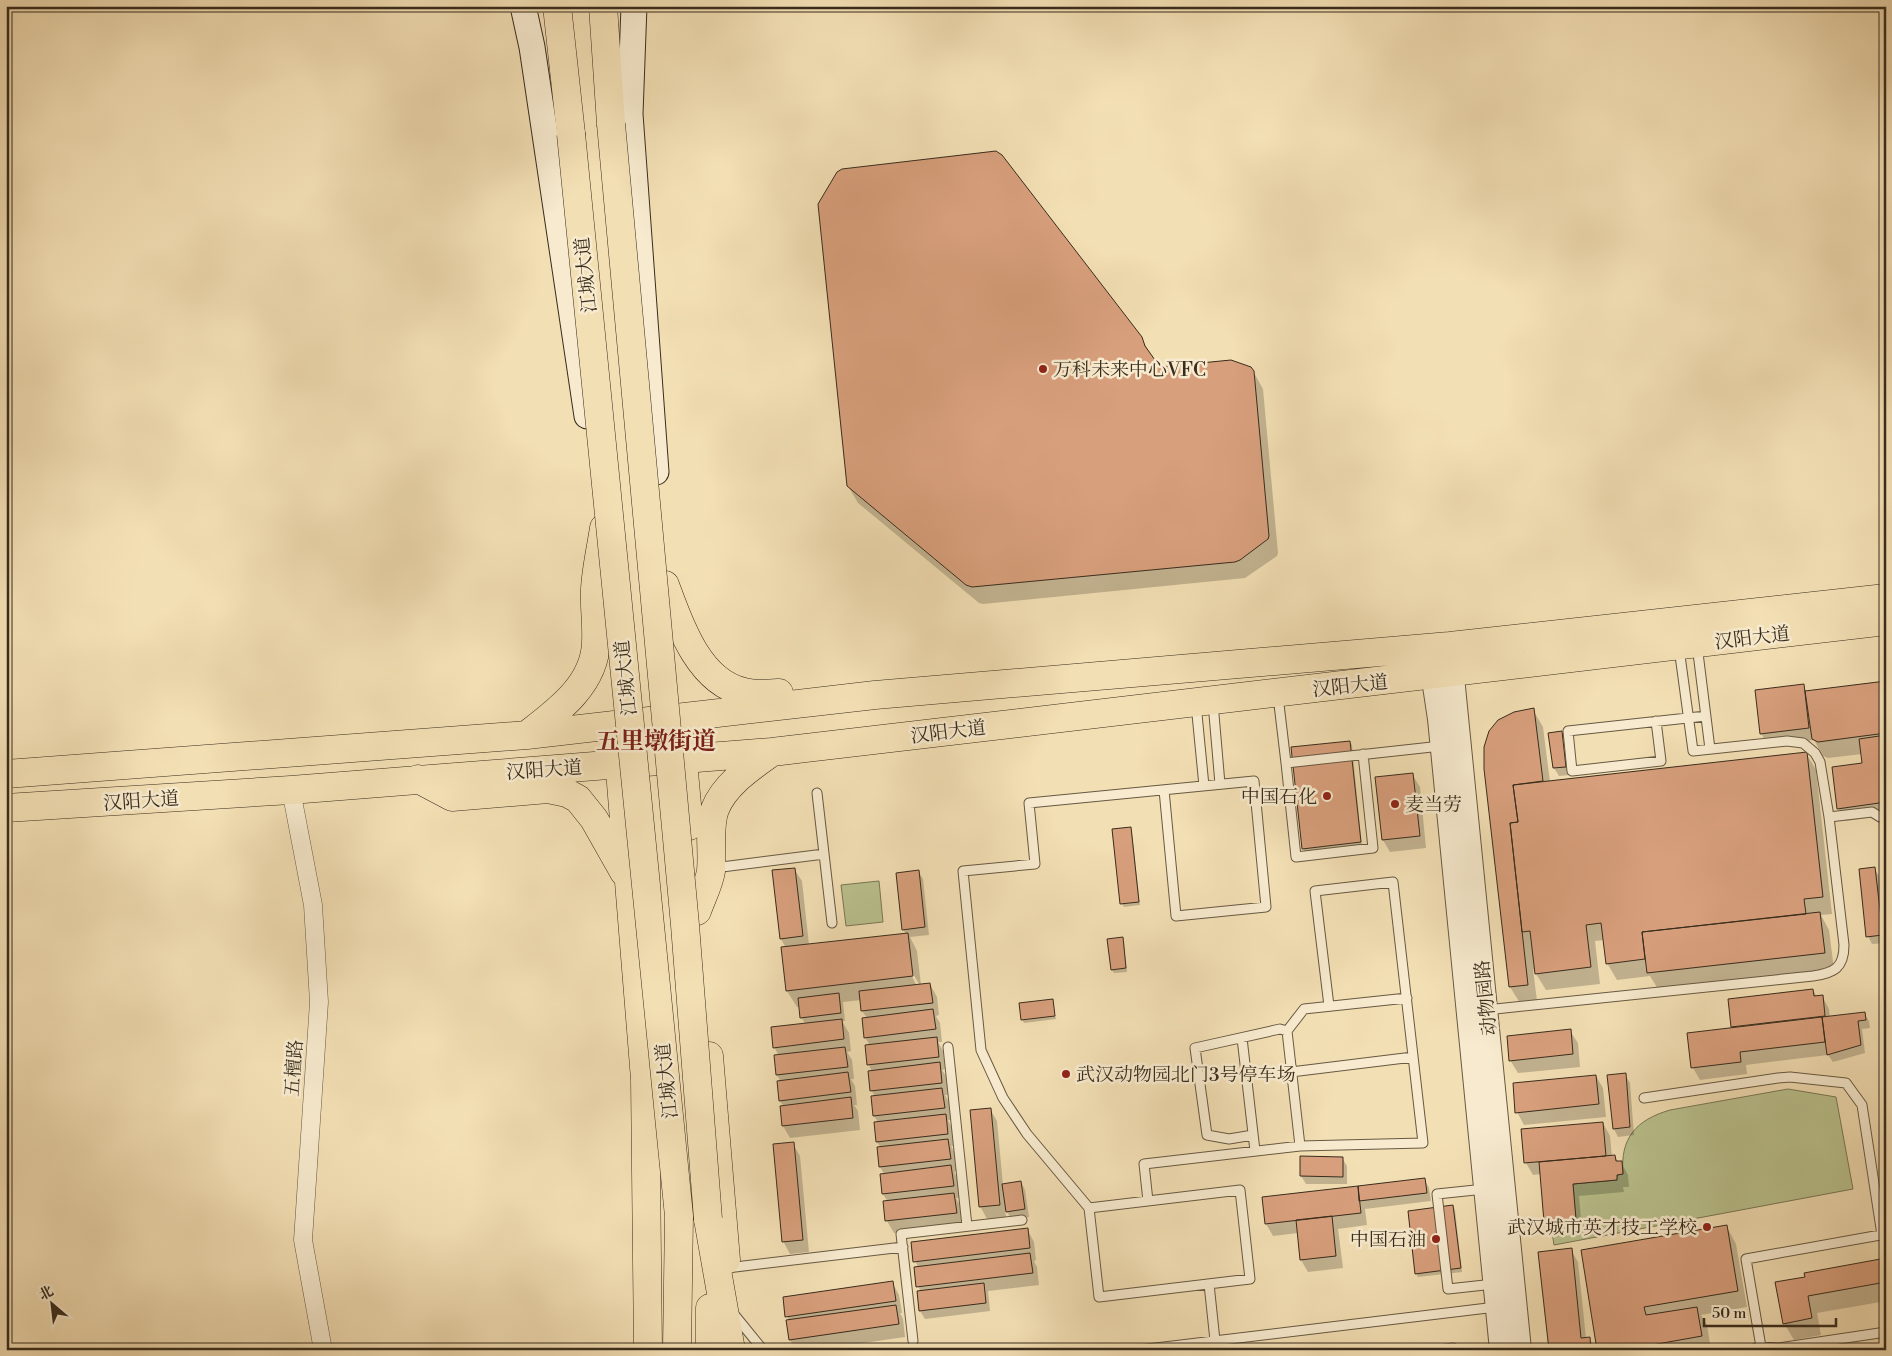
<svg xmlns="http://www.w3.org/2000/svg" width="1892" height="1356" font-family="'Libre Bodoni','Noto Serif SC',serif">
<rect width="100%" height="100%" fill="#f3dfb4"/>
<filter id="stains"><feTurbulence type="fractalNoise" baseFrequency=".004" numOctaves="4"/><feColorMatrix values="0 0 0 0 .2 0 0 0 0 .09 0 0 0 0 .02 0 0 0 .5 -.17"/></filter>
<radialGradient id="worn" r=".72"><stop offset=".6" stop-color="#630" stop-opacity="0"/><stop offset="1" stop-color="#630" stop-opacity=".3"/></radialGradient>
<!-- green -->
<path fill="#bac28e" stroke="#797755" d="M879,881L883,922L846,926L841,885Z
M1788,1089L1836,1097L1853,1189L1554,1245L1552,1232L1576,1227L1573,1184L1617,1180V1175L1623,1174C1620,1138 1636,1120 1670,1110Z"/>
<!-- shadow -->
<path fill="#0003" fill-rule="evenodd" d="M1143,341L1159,369L1253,371L1263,389L1278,553L1277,556L1245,578L983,604L979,603L858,503L848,486Z
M1886,682V815L1846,821L1838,808L1863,764L1862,754L1828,758L1823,756L1814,740L1768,746L1761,733L1803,686L1807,692Z
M1533,710L1543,727L1550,782L1806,753L1816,770L1832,914L1821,915L1829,930L1834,969L1658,989L1650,976L1617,980L1607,963L1605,940L1595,941L1600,984L1546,990L1533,969L1537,1001L1520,1003L1510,987L1485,756Z
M1561,732L1566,740L1570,775L1559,776L1554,768Z
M1350,742L1352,745L1362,846L1306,852L1303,849Z
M1412,774L1420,787L1426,848L1390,852L1383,840L1377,778Z
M1130,828L1132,832L1140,905L1124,907L1122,904Z
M1874,868L1879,876L1886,943L1872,944L1868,936Z
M794,869L802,881L809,945L906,934L903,929L918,871L923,879L929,935L910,937L917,951L921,985L930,984L937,997L939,1015L936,1016L940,1023L942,1042H938L943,1051L945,1069L942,1070L946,1076L948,1095H945L949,1102L951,1120H948L952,1128L954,1146H951L955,1153L957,1171L954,1172L958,1179L960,1198H956L961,1207L963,1225L894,1233L887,1221L884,1202H888L883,1194L885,1175L880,1167L878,1148H881L877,1142L879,1123L874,1116L875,1097L872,1091V1072L869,1065L866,1046H870L865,1037L867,1018L862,1011L861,1000L843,1002L845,1021H842L849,1033L851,1051L847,1052L852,1060L854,1079H851L855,1086L857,1105H854L858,1111L860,1130L790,1138L783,1126L784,1107L780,1101L781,1082L777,1075L779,1056L774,1047L806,1025L801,1017L800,1007H797L787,991L786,948L781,939ZM911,970L920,986H917L909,971Z
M1122,938L1124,942L1127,972L1114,973L1112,970Z
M1813,990L1817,997L1822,996L1829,1009L1830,1017L1864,1013L1869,1021L1870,1028L1862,1029L1865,1053L1833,1062L1828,1055L1746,1065L1747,1074L1700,1080L1693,1068L1733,1028L1730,1000Z
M1052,1001L1056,1019L1024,1023L1022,1019Z
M1570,1031L1578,1043L1580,1067L1518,1073L1510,1060Z
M1625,1075L1630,1083L1634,1135L1618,1137L1614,1129Z
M1596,1076L1603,1088L1606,1117L1524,1125L1517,1112Z
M990,1109L997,1121L1003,1185L1021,1182L1025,1190L1029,1217L1012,1220L1005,1209L1006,1217L987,1219L980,1206Z
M1603,1123L1610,1136L1612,1157L1615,1156L1618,1162H1621L1628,1175L1629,1187H1623L1624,1192L1579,1196L1582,1231L1553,1234L1545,1221L1541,1174L1533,1175L1526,1163Z
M793,1144L800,1156L809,1252L790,1254L783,1241Z
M1342,1158L1347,1166V1184H1306L1301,1176Z
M1425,1180L1429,1188L1431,1201L1365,1209L1367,1225L1338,1229L1343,1268L1308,1272L1301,1260L1298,1233L1273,1236L1266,1224Z
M1453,1207L1455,1210L1462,1272L1418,1277L1416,1273Z
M1727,1227L1736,1244L1747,1307L1701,1315L1707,1325L1711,1350H1599Z
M1027,1229L1034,1242L1036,1260L1034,1261L1037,1267L1039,1285L988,1291L990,1311L925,1319L920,1311L918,1292H921L918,1286V1267L915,1261Z
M1571,1250L1578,1262L1586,1338H1589L1596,1350H1550Z
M1886,1259V1301L1817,1313L1821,1335L1794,1340L1784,1323L1806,1278Z
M892,1282L899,1295L902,1313H900L903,1319L905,1337L815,1350H796L790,1340L789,1321L787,1316Z
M1886,1347V1350H1872Z"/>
<!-- building -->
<path fill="#d89f7c" stroke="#382c1c" d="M996,151L1002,155L1142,337L1145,346L1160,367L1231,360L1251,367L1254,371L1269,536L1268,539L1240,560L1235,562L972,587L966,585L847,486L818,204L837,172L842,169Z
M1886,681V733L1818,742L1812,739L1805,691Z
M1804,684L1809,728L1760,734L1755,690Z
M1534,708L1543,781L1513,785L1518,822L1510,823L1528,985L1509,987L1484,769V747L1489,731L1498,720L1514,712Z
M1562,731L1566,767L1553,768L1548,733Z
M1886,735V802L1837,809L1832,767L1862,763L1859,739Z
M1350,741L1361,842L1302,849L1291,747Z
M1807,752L1823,897L1804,899L1806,914L1642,932L1645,959L1606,964L1601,923L1586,925L1591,967L1535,974L1530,931L1522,932L1510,823L1518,822L1513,785Z
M1413,773L1420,836L1382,840L1375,777Z
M1131,827L1139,902L1120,904L1112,829Z
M1875,867L1883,935L1866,937L1859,869Z
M795,868L803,936L780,939L772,870Z
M919,870L925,927L902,930L896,873Z
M1820,912L1825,953L1647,973L1642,932Z
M908,933L913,976L786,991L781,947Z
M1123,937L1126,968L1111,970L1107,939Z
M930,983L933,1003L861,1011L859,991Z
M1813,989L1814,996L1823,995L1825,1016L1731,1027L1728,999Z
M839,993L841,1013L800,1018L798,998Z
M1053,999L1055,1016L1021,1020L1019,1003Z
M933,1009L936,1029L864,1038L862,1018Z
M1865,1012L1866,1020L1858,1021L1861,1045L1827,1055L1822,1017Z
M1822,1017L1825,1042L1740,1052L1741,1062L1691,1068L1687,1033Z
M842,1019L844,1039L773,1048L771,1027Z
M1571,1029L1573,1054L1509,1061L1507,1036Z
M937,1037L939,1057L867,1065L865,1045Z
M845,1047L848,1067L776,1075L774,1055Z
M940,1062L942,1083L870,1091L868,1071Z
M848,1072L851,1092L779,1101L777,1081Z
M1626,1073L1630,1127L1613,1129L1607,1075Z
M1596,1075L1599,1104L1515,1113L1513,1083Z
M942,1088L945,1108L873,1116L871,1096Z
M851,1097L853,1118L782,1126L780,1106Z
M991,1108L1000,1205L979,1207L970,1110Z
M946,1114L948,1134L876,1142L874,1122Z
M1603,1122L1606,1156L1524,1163L1521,1129Z
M948,1139L951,1159L879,1167L877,1147Z
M794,1142L803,1240L782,1242L773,1144Z
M1615,1155L1616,1161H1622L1623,1174L1617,1175V1180L1573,1184L1576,1219L1544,1222L1539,1162Z
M1300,1156L1343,1157V1177L1300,1176Z
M951,1165L954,1186L882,1194L880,1174Z
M1425,1178L1427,1193L1359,1201L1358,1186Z
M1021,1181L1025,1209L1006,1212L1002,1184Z
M1358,1186L1361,1213L1265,1224L1262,1197Z
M954,1193L957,1213L885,1221L883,1201Z
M1453,1205L1461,1268L1415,1274L1408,1211Z
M1332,1216L1336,1256L1300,1260L1296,1220Z
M1727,1225L1738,1291L1644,1307L1646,1315L1697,1307L1702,1336L1624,1350H1597L1581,1250Z
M1028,1228L1030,1248L913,1262L911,1242Z
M1572,1248L1581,1338L1590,1337L1591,1350H1549L1538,1252Z
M1030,1253L1033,1273L916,1287L914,1267Z
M1886,1258V1282L1808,1296L1812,1318L1783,1324L1775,1282L1805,1277L1804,1273Z
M893,1281L896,1301L785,1317L783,1297Z
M984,1283L986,1303L919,1311L917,1291Z
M896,1305L899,1324L789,1340L786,1320Z"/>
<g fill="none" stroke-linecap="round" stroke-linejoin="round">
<!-- service casing -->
<g stroke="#675942" stroke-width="11">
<path id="service" d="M1697,645L1710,749
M1679,648L1693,751L1787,741L1803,743L1815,753L1820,762L1829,817
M1278,696L1286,763L1441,746
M1213,703L1220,784
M1196,704L1204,786
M1656,721L1661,761L1572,771L1568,731L1706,716
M1286,763L1296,857L1373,848L1363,754
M817,793L832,923
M714,868L824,854
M1486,1010L1813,976C1834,973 1844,968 1844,945L1829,817L1872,812L1880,817
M1242,1038L1255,1151
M948,1047L967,1226
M1291,1072L1413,1057
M1644,1098L1778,1078L1790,1077L1846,1083L1862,1105L1882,1235
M1253,1135L1229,1139L1207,1135L1195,1048L1280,1029L1287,1031
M1300,1146L1423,1143L1393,882L1315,891L1329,1006
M1485,1189L1437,1194L1448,1289L1494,1284
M1148,1201L1144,1164L1300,1146L1287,1031L1304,1009L1407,998
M1089,1208L1240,1190L1250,1279L1099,1297L1089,1208L1027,1134L1003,1098L981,1050L963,871L1035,864L1029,803L1254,781L1266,907L1176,916L1164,790
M727,1268L903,1247
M1209,1284L1216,1350
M733,1313L763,1350
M913,1341L901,1234L1022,1220
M1761,1347L1778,1348L1886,1332
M1139,1350L1496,1307
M1440,1350L1453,1348V1350
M1749,1350L1761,1347L1746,1259L1886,1234"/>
</g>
<!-- minor casing -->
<g stroke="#675942" stroke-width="19">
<path id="minor" d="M291,790L313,905L319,1002L303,1240L323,1350"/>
</g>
<!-- tertiary casing -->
<g stroke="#675942" stroke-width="24">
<path id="tertiary" d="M1451,657L1520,1350
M1430,659L1439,719L1501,1350"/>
</g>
<!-- secondary casing -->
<g stroke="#382c1c" stroke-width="27">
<path id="secondary" d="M523,6L532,47L587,416
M634,6L630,114L656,472"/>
</g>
<!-- primary casing -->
<g stroke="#382c1c" stroke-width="29">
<path id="primary" d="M665,585C679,623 698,682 744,692C756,695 767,694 779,693
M528,734C558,711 595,684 596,642C597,625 594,606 595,589C596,569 601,548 604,528
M681,740L689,826
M618,746L645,1079L648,1350
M6,774L527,735L875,695L1450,646L1886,598
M418,779L452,797L548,789L567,793L578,799L594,819L624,872
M6,808L291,790L772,752L1886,621
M697,911C701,899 709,884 711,871C713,851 708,828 715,809C725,784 751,767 772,752
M709,1056L726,1260"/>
</g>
<!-- trunk casing -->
<g stroke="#382c1c" stroke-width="29">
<path id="trunk" d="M557,6L571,134
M603,6L611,124
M708,1219L731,1350
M710,1308V1350"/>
</g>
<!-- service -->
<use href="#service" stroke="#f7eace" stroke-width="9"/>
<!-- minor -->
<use href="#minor" stroke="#f7eace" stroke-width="18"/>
<!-- tertiary -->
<use href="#tertiary" stroke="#f7eace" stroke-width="22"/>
<!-- secondary -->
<use href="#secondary" stroke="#f7eace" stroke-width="25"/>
<!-- primary -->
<use href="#primary" stroke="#f3dfb4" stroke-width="28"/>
<!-- trunk -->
<use href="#trunk" stroke="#f3dfb4" stroke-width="28"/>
<!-- trunk-bridge casing -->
<g stroke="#382c1c" stroke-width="29" stroke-linecap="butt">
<path id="trunk-bridge" d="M611,124L685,925L708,1219
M571,134L679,1216L677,1350"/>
</g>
<!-- trunk-bridge -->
<use href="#trunk-bridge" stroke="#f3dfb4" stroke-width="28"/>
</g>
<!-- markers -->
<g fill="#8f2418" stroke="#f7eace" stroke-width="2">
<circle cx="1043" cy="369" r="5"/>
<circle cx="1327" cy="796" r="5"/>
<circle cx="1395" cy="804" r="5"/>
<circle cx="1066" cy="1074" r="5"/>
<circle cx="1707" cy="1227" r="5"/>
<circle cx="1436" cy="1239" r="5"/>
</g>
<g text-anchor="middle" stroke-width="5" stroke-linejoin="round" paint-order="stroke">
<!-- street labels -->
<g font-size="19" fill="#382c1c" stroke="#f7eace">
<text transform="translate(585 275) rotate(-96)" y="7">江城大道</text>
<text transform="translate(1752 637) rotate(-7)" y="7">汉阳大道</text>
<text transform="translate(625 678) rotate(-96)" y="7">江城大道</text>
<text transform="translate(1350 685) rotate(-6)" y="7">汉阳大道</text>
<text transform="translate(948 731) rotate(-7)" y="7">汉阳大道</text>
<text transform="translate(544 769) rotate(-4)" y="7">汉阳大道</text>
<text transform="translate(141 800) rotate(-4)" y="7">汉阳大道</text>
<text transform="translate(1485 998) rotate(-96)" y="7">动物园路</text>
<text transform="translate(293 1068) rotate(-86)" y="7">五檀路</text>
<text transform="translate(666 1081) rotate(-96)" y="7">江城大道</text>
</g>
<!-- poi labels -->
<g font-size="19" fill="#382c1c" stroke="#f7eace" text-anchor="start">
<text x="1053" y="376">万科未来中心VFC</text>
<text x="1317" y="803" text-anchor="end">中国石化</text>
<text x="1405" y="811">麦当劳</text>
<text x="1076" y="1081">武汉动物园北门3号停车场</text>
<text x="1697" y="1234" text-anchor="end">武汉城市英才技工学校</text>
<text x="1426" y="1246" text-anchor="end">中国石油</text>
</g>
<!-- district labels -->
<g font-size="24" font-weight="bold" fill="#7a1f14" stroke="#f7eace">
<text x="656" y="749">五里墩街道</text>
</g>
</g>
<!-- margin -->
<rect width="1892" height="1356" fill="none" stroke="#f3dfb4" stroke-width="25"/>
<rect x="8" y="8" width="1877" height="1341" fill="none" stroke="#382c1c" stroke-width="2.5"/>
<rect x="12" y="12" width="1867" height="1331" fill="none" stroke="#382c1c"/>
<!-- north arrow -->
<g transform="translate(52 1304) rotate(332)" stroke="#f7eace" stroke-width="4" paint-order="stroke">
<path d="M0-4L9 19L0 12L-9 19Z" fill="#382c1c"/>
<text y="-8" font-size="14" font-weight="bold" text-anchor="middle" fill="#382c1c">北</text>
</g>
<!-- scale -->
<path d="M1704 1318v8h132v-8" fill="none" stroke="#382c1c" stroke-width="2.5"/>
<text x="1712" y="1318" font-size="15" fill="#382c1c" stroke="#f7eace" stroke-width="4" paint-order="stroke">50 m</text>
<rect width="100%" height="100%" filter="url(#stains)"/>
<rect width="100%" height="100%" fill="url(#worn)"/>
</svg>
